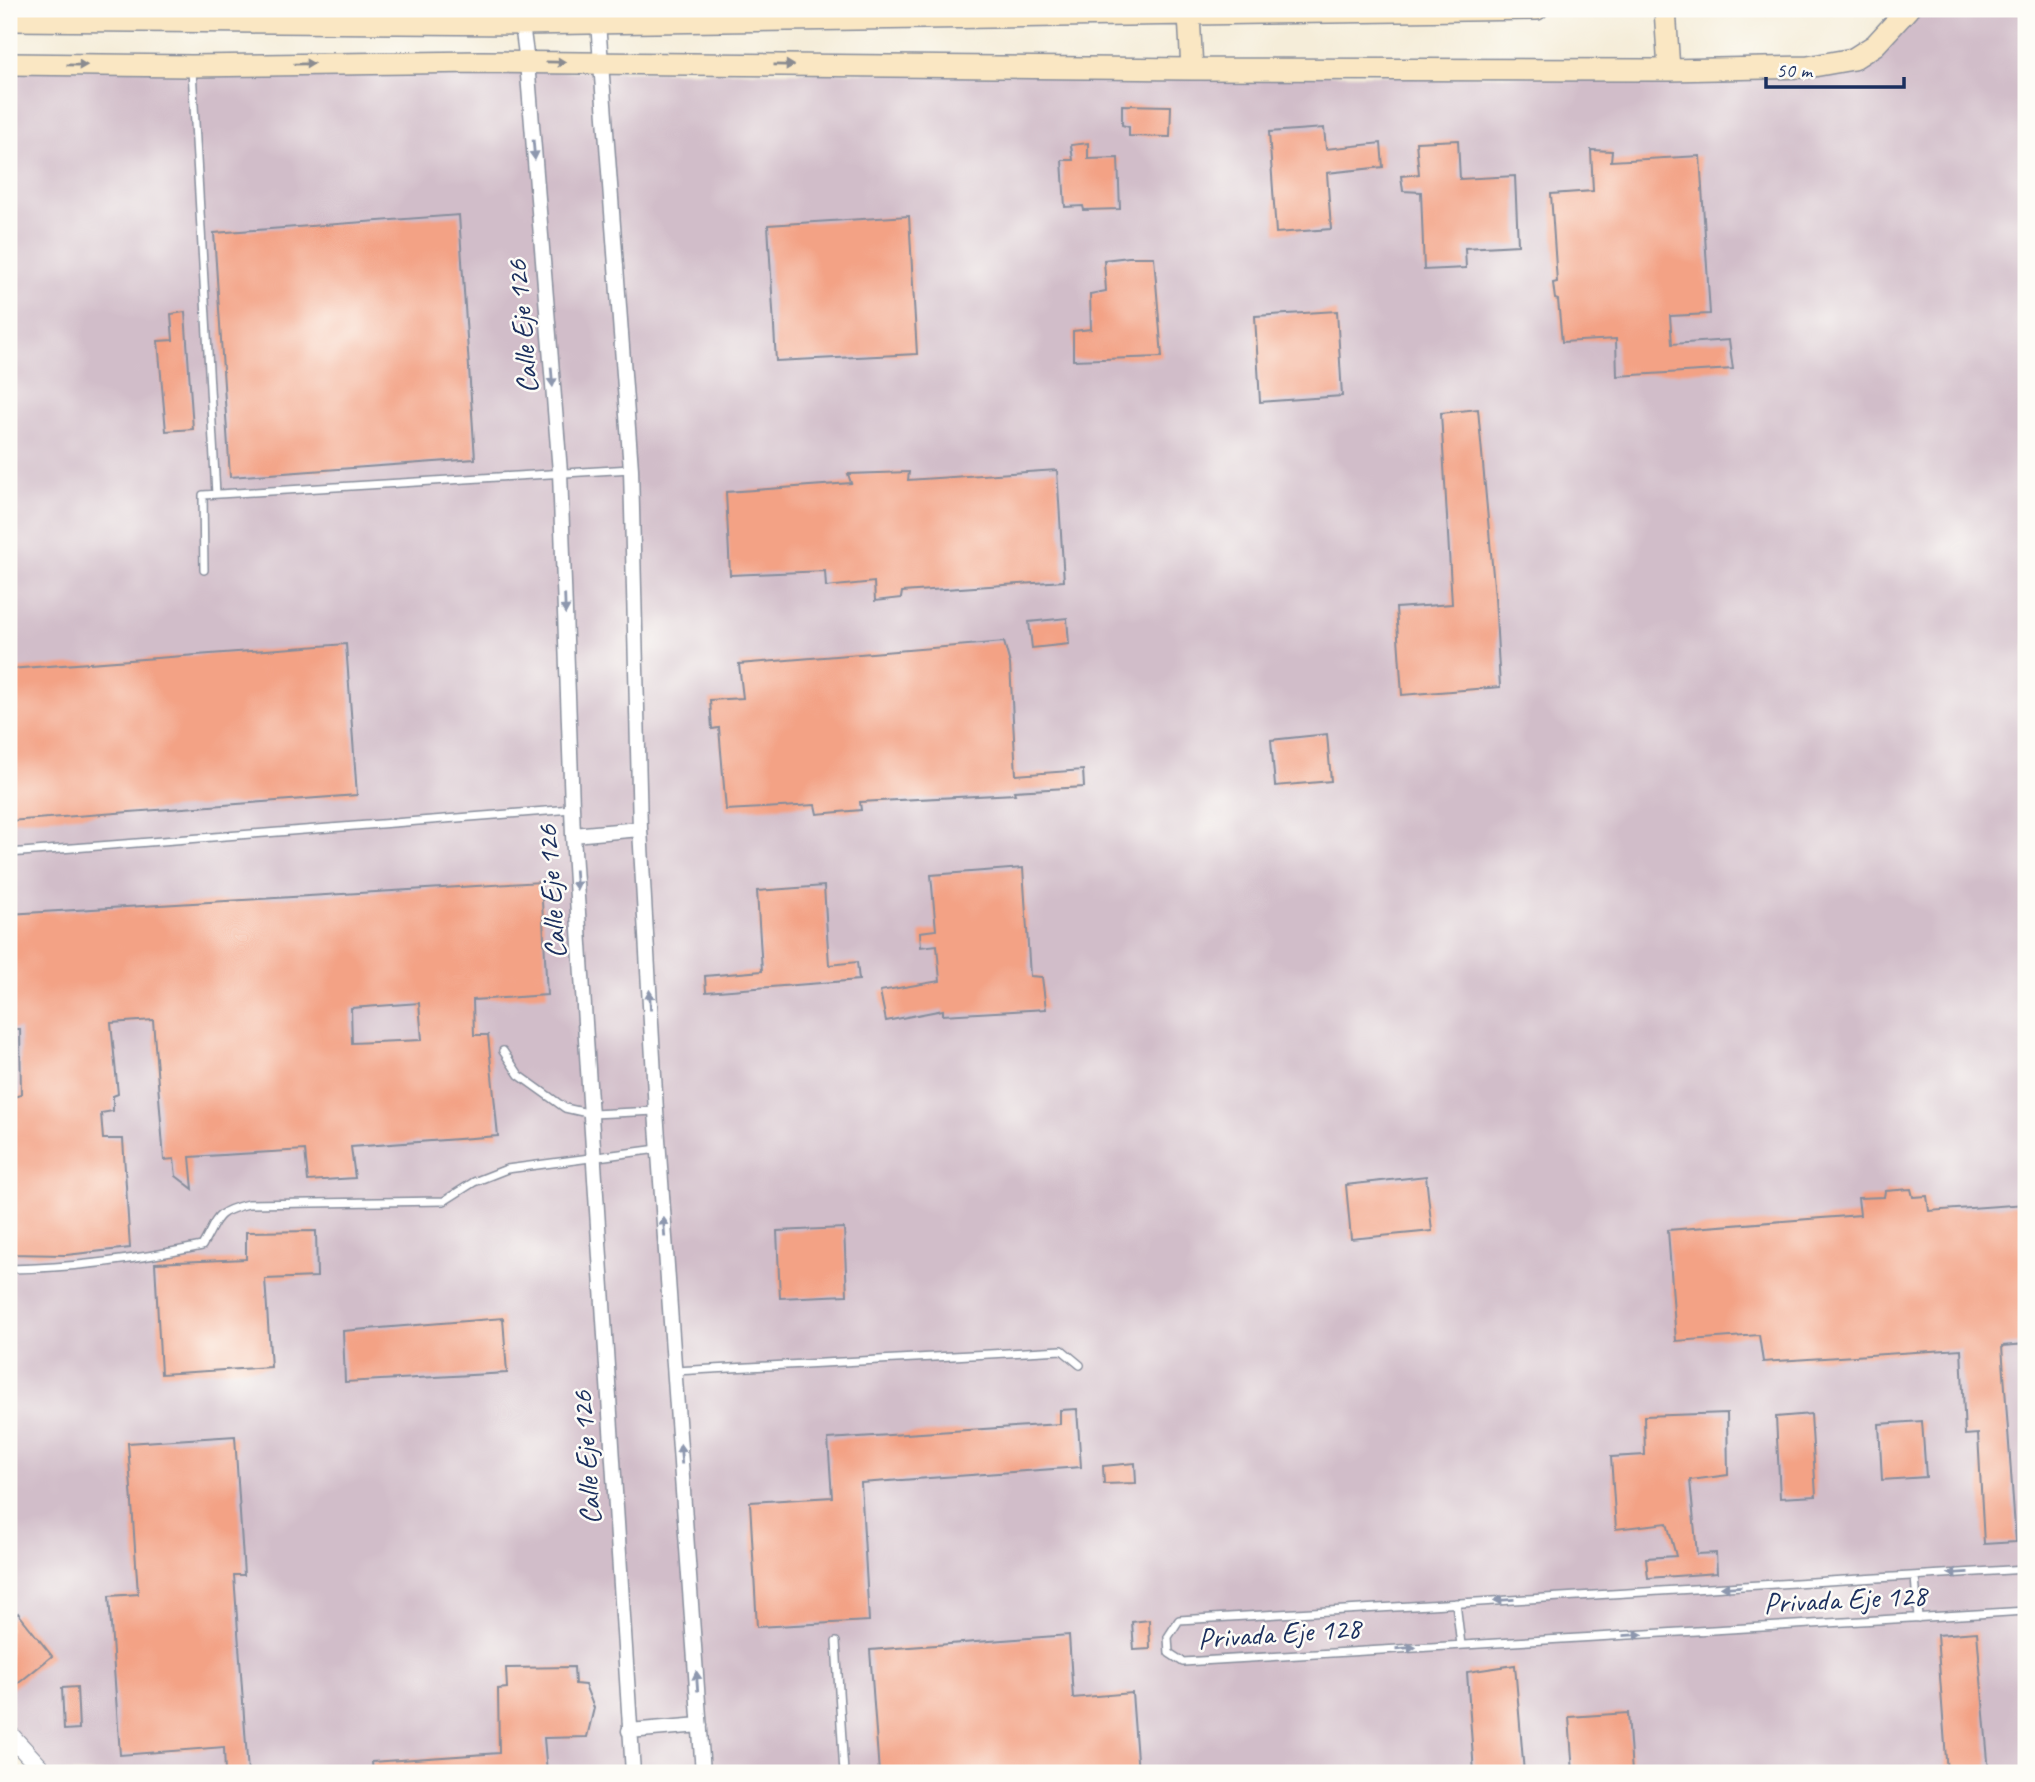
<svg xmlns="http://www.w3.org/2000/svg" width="2035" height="1782" font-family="Caveat,sans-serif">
<rect width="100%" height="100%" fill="#fdfcf7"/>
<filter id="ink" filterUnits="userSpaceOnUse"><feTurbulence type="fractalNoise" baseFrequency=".0143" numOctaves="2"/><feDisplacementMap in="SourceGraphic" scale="14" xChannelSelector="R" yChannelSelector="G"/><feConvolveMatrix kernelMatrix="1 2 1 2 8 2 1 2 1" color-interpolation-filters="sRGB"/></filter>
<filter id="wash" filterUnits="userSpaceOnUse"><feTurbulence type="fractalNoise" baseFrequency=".00686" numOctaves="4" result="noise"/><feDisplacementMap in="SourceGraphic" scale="28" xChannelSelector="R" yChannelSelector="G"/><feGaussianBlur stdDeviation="1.57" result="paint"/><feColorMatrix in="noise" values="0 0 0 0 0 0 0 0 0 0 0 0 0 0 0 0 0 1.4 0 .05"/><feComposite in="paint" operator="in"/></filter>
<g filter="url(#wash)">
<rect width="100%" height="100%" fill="#f5edd9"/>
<!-- industrial -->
<path fill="#d1bdc9" d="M1919,9H2026V1773H36L9,1742V68L1808,77L1910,21Z"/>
<g id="blocks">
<!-- building -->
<path fill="#f3a285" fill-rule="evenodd" d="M1122,105L1171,106L1170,137L1129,136V127L1122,125Z
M1324,128L1326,149L1381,143L1383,167L1327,173L1331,229L1276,233L1269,132Z
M1458,140L1460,179L1515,176L1518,245L1465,248L1466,268L1424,270L1421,192L1403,191L1401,176L1419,174L1416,142Z
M1088,143V159L1118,158L1120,209L1084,210L1083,206L1065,207L1062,160H1073L1071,145Z
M1591,150L1612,151L1611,161L1700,156L1710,314L1670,316L1672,344L1729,340L1733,369L1617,376L1616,339L1562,342L1558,300L1555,299L1553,283L1557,282L1551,194L1593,191Z
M459,215L475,459L230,477L214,233Z
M909,216L917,354L776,361L768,225Z
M1129,257H1154L1162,357L1073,360V331L1091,329L1090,294L1106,291L1104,260Z
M1337,311L1342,396L1260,402L1255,316Z
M185,312L193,429L166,431L158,341L173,340L171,314Z
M1478,409L1495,597L1500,687L1402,695L1396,608L1452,604L1441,413Z
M1057,470L1064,581L902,592L901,598L875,601L874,582L826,587L825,571L730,575L726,492L851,483L848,474L909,472L908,480Z
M1067,618L1069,644L1032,648L1029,622Z
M1004,642L1010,664L1016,775L1083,770L1084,787L1014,791L1015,794L860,802L861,810L817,814L815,805L726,810L719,728L712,729L710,700L743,698L739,664Z
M346,644L357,795L9,821V669Z
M1327,734L1331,781L1275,786L1271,740Z
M1023,868L1030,976L1042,977L1046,1009L943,1015V1010L886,1021L880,991L940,981L937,945L921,947L920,932L936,930L931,875Z
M541,882L547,995L473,1000L474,1035H488L498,1136L351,1147L355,1178L308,1181L305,1150L190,1157L193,1189L176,1176L174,1159L164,1160L153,1020L111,1023L118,1094L113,1096V1111L101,1113L103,1139H123L130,1248L66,1255L9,1254V1098L21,1095L20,1029H9V914ZM419,1003L422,1040L352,1043L351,1008Z
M824,886L829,965L857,962L859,980L706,992L705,976L762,971L757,891Z
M1426,1176L1432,1231L1351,1239L1346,1185Z
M1911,1189L1913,1197L1927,1196L1929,1211L2026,1204V1344L2002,1346L2016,1542L1984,1544L1978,1434L1965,1435L1961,1349L1763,1362L1759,1335L1676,1341L1668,1230L1860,1215L1858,1198L1884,1197L1885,1191Z
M844,1228L847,1295L780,1298L777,1231Z
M316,1231L317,1277L265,1279L271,1367L161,1374L155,1263L246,1259V1232Z
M503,1318L507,1373L345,1382L343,1331Z
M1077,1409L1081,1467L861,1483L869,1621L757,1627L750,1502L832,1497L828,1439L1060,1424V1410Z
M1727,1413L1728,1475L1690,1480L1697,1554L1716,1553L1717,1573L1648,1578L1646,1558L1676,1556L1667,1523L1616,1529L1611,1457L1645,1455L1644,1416Z
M1811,1414L1816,1496L1780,1498L1776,1417Z
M1922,1421L1926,1477L1882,1480L1879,1424Z
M235,1436L244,1575H234L248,1773H225L224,1747L120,1755L109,1596L138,1594L128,1443Z
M1135,1463L1136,1483L1104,1484L1103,1466Z
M18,1613L52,1656L9,1691V1620Z
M1149,1620L1150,1649L1134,1650L1132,1622Z
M1977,1632L1989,1773H1947L1937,1635Z
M1069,1635L1073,1698L1132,1693L1138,1773H879L870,1650Z
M1515,1665L1524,1773H1474L1467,1672Z
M574,1667L575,1684L585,1685L594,1708L587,1737L544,1738L547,1773H373L372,1762L499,1753L498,1689L507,1688L506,1668Z
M77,1687L79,1729L64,1730L62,1688Z
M1628,1713L1632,1773H1573L1569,1717Z"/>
</g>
</g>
<g filter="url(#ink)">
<use href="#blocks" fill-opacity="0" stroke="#888e9c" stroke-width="2"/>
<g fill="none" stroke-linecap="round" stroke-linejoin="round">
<!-- service casing -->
<g stroke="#888e9c" stroke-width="10">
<path id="service" d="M192,70L216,494
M204,570L203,495L631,469
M9,853L572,809
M503,1051L519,1075L565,1108L592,1114L656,1111
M9,1269C73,1268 139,1259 202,1246C219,1217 213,1213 248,1204L444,1201L474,1182L507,1169L658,1149
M675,1371L1062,1350L1080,1365
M2026,1569L1179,1620L1168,1637L1169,1653L1183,1662L2026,1611
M1915,1576L1918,1618
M1456,1603L1461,1645
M836,1642L844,1773"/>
</g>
<!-- minor casing -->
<g stroke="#888e9c" stroke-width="17">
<path id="minor" d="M520,9L527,62L560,472L573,835L633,1773
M597,9L631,469L640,829L656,1111L703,1773
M573,835L640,829
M629,1731L700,1725"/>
</g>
<!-- tertiary casing -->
<g stroke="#888e9c" stroke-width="20">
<path id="tertiary" d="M9,1734L45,1773"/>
</g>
<!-- secondary casing -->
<g stroke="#888e9c" stroke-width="24">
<path id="secondary" d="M1665,9L1669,70
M1189,15L1192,69
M9,20L522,24L1537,9
M9,64L192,66L480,62L1192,69L1669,70L1808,67L1853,59L1875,45L1908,9"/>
</g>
<!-- service -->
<use href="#service" stroke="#fff" stroke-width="7"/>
<!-- minor -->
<use href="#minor" stroke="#fff" stroke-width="14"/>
<!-- tertiary -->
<use href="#tertiary" stroke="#fff" stroke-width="18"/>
<!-- secondary -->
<use href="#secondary" stroke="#fae7c3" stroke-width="21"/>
</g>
<!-- one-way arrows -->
<defs><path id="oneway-solid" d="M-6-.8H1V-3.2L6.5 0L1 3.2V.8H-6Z" transform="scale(1.75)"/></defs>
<g fill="#8a8b90">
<use href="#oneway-solid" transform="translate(556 62) rotate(1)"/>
<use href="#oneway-solid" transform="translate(304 64) rotate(-1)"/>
<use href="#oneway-solid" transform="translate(77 65) rotate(1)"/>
<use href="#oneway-solid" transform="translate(784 65) rotate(1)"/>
</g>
<g fill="#8d97ae">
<use href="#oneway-solid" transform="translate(534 150) rotate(85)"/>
<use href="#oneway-solid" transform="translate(552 377) rotate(85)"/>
<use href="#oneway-solid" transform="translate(565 604) rotate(88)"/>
<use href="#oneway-solid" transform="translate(576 880) rotate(86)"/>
<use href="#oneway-solid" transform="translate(650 1000) rotate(-93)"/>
<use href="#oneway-solid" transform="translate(664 1227) rotate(-94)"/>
<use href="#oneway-solid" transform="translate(681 1454) rotate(-94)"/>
<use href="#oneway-solid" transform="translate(1958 1573) rotate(177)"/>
<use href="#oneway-solid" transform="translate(1731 1587) rotate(177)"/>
<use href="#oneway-solid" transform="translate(1504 1600) rotate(177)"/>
<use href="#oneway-solid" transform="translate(1633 1635) rotate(-3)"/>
<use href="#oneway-solid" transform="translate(1406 1648) rotate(-4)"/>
<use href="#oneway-solid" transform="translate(697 1681) rotate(-94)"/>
</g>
</g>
<g text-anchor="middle" stroke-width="5" stroke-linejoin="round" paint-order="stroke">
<!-- street labels -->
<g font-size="30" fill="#1b2f5e" stroke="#fdfcf7">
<text transform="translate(522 327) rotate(-95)" y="10">Calle Eje 126</text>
<text transform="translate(551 892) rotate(-94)" y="10">Calle Eje 126</text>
<text transform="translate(586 1458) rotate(-94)" y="10">Calle Eje 126</text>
<text transform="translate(1845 1599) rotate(-3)" y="10">Privada Eje 128</text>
<text transform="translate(1279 1633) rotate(-4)" y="10">Privada Eje 128</text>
</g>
</g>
<!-- margin -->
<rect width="2035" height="1782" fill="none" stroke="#fdfcf7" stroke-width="35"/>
<!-- scale -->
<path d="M1766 77v10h138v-10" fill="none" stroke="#1b2f5e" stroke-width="3.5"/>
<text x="1776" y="77" font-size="21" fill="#1b2f5e" stroke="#fdfcf7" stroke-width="5" paint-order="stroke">50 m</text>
</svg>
